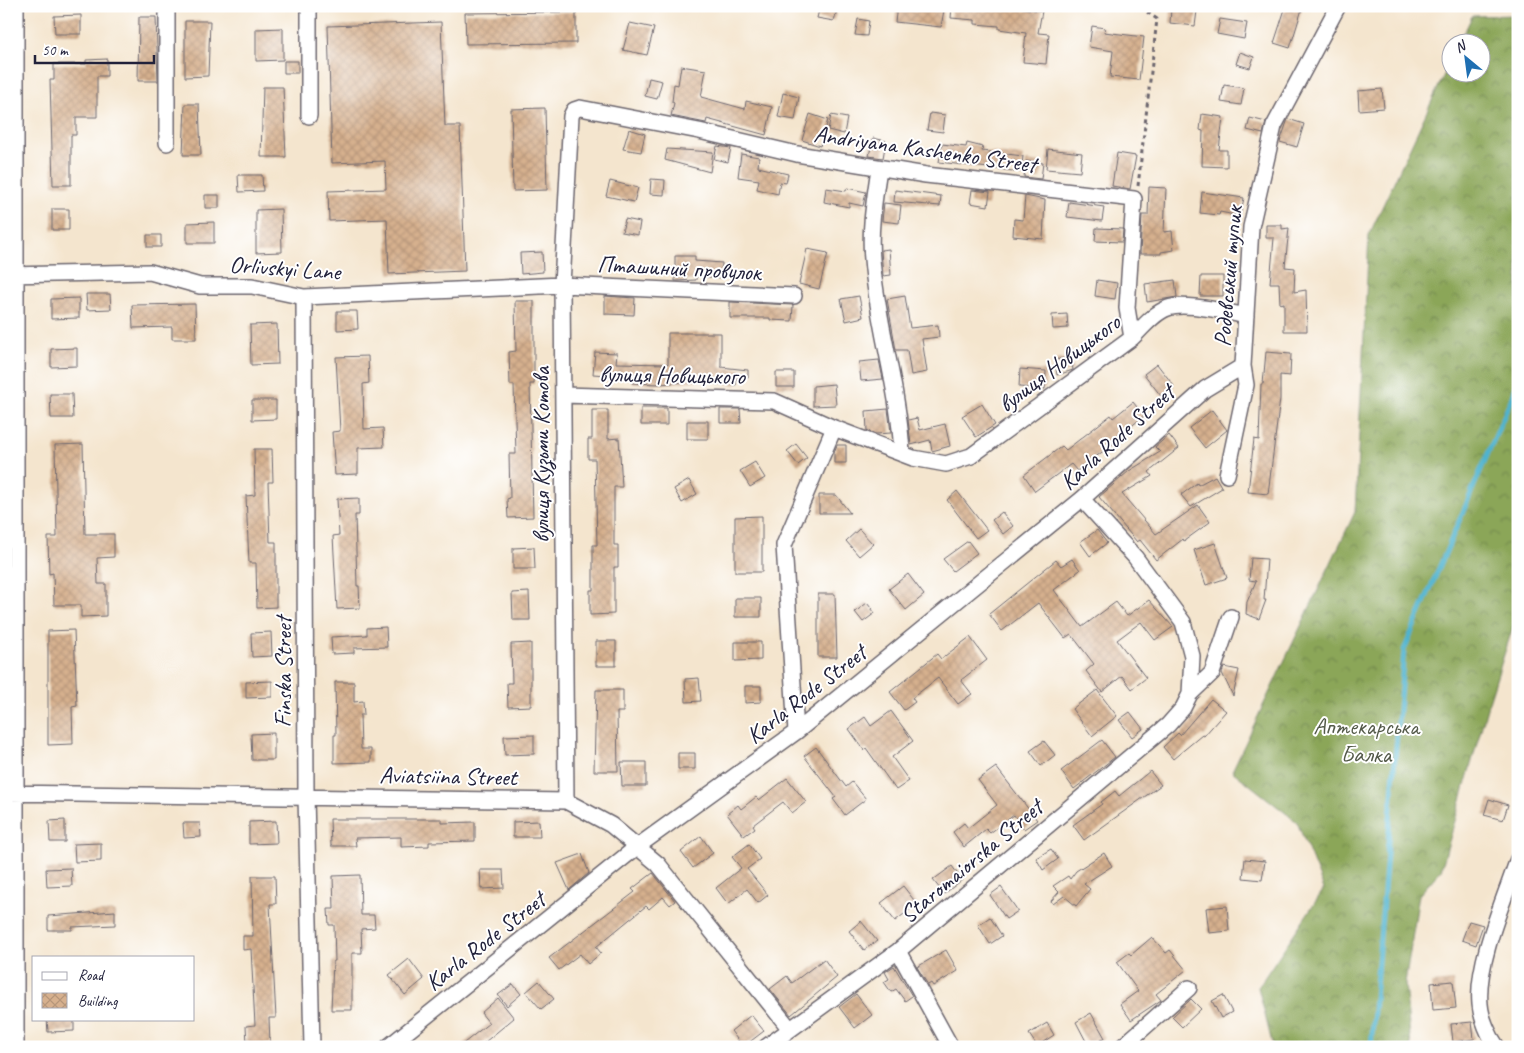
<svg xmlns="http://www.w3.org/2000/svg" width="1524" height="1053" font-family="Caveat,sans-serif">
<defs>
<pattern id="forest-crowns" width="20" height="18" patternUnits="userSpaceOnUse" patternTransform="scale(1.25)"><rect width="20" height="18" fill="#8ba659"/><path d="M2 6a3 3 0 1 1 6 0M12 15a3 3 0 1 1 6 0" fill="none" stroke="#71874b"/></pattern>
<pattern id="building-cross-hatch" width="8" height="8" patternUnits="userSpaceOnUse" patternTransform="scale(1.25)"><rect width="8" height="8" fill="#d6b08e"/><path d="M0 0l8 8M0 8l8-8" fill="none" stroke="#b7977b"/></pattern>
</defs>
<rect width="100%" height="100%" fill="#fff"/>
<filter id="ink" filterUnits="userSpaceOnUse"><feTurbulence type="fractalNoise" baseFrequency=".02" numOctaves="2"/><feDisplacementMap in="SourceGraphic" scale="10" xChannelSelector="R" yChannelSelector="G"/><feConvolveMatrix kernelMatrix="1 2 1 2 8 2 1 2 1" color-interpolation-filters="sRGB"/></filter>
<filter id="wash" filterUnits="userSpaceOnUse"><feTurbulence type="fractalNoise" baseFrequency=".0096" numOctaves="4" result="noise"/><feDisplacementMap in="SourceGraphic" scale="20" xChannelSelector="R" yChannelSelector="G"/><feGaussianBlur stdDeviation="1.12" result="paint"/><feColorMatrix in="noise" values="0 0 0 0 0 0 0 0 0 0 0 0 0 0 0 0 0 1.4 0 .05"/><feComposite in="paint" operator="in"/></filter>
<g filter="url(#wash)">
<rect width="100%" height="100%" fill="#f4e5ce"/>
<!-- forest -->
<path fill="url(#forest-crowns)" stroke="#56644a" d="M1518,15V611L1488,705L1441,870L1419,895L1405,984L1411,1047H1273L1258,987L1324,889L1297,822L1232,771L1355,512L1369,235L1451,60L1452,72H1482V42H1460L1472,16Z"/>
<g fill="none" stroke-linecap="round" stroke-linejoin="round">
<!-- stream -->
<path stroke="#50b3cf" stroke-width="5" d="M1371,1047L1404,650L1518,383"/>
</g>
<g id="blocks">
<!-- building -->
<path fill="url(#building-cross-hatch)" d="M820,6H838L834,21L817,18Z
M897,6L944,10L941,27L895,22Z
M952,6H1011L1042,11L1038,33L1049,34L1046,64L1023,62L1026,33L999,29V26L975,24V20L951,18Z
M1286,6H1303L1290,48L1274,43Z
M1171,8L1197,11L1195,26L1170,23Z
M576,12V43L466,44L465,13Z
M81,15V34H55L54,16Z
M139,17H156L158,81H138Z
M858,19L869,21L867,36L855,35Z
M1220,19L1247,23L1244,39L1217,34Z
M185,21H210L208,76L185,77Z
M441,22L445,126H460L465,271L389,274L387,219L329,221L328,191L386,189L385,161L332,163L328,26Z
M630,23L654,28L647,55L623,50Z
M1092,26L1105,28L1104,32L1144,37L1139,80L1110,77L1113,51L1089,47Z
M283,28V60L256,61V29Z
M1240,52L1254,57L1250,68L1236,64Z
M107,59V76H97V117H76V135H71V185H53L50,80H54V64H86V60Z
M284,61H298V73H284Z
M681,66L706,70L701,97L745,109L746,101L772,107L766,135L707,119L706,123L671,116L674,103L672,102L674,84L678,85Z
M649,78L662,81L657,99L645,96Z
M1224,85L1244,88L1241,105L1221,102Z
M263,87H283L286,157H261Z
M1382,89L1384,108L1359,110L1358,91Z
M783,93L799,97L795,120L778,117Z
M185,104H199L201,155H183Z
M545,108L547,190L513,191L511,109Z
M930,113L945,115L943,132L927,130Z
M810,114L828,120L820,146L802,140Z
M1202,114L1223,117L1219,150H1227V167L1202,166L1203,131L1200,130Z
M831,115L847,118L844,134L828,130Z
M1250,118L1266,122L1263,134L1247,130Z
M1288,119L1304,124L1297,147L1280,142Z
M629,129L645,134L641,152L623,149Z
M873,138L886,141L883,158L869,156Z
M967,143L983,147L982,151L1023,156L1021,172L939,162L942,144L966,147Z
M717,146L731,148L728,162L714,159Z
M667,149L713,152L710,172L665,160Z
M1048,149L1082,153L1080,172L1046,169Z
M1117,153L1136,156L1130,189L1112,186Z
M741,154L759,157L758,167L788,174L786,183L780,182L778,194L757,189L759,180L738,177Z
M1026,161L1043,163L1041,179L1024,177Z
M238,175H262L263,191L239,192Z
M651,179L665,180L664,195L650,194Z
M610,181L638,188L634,202L606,196Z
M1149,187L1166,188L1164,232L1172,231L1174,250L1161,252V254H1140L1142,215H1148Z
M826,188L846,191L847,188L866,192L863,206L849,203V207L824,202Z
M895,190L941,196L940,206L894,202Z
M972,190L990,192L988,206L970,203Z
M1202,192L1244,198L1240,216L1220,212L1219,215L1200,213Z
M205,195H219V208H205Z
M1025,196L1045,200L1043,239L1013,236L1014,219L1023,220Z
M1069,202L1104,207L1102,221L1067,217Z
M884,203L901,205L899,223L882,221Z
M52,209H69V230H52Z
M281,209L282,252L256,253V210Z
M625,219L640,222L638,235L622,232Z
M214,222V243H187V223Z
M1266,225H1282V229L1289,228L1285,267L1295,268L1294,292L1306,290L1307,331H1284V303L1280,304L1279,283H1270L1274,238H1266Z
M1096,228L1123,229L1122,242L1095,241Z
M147,235H161V247H147Z
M807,249L828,253L819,289L799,284Z
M889,249L891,275L883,276L881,250Z
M542,252L543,272L521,274L520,253Z
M675,256H695V261L722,263L721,278L696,276V280L675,281Z
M1201,276H1223V296H1200Z
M1097,280L1117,283L1115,299L1095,296Z
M1175,280L1177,297L1147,302L1145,284Z
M86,294H110L111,309L87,310Z
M605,296L635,298L634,315L605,314Z
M859,296L863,317L846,321L841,299Z
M905,296L910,328L938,325L939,337L922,339L927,372L911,375L907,350H896L887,299Z
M79,298V318L51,319V299Z
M515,301H534V384H530L533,517L508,518L507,499L510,498L509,454H516L514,385H510L509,352L516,351Z
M730,302L793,305L792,321L770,320V318H730Z
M195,304L196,339H172V327L133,328L132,305Z
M337,311H357L358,329L337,330Z
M1067,314L1068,328L1053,329L1052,315Z
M277,324L278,364L251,365L250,325Z
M668,333H721V367L748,370V377H737L736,385L718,383V379L660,384L632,383V377L593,374L595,352L617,353L616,363L668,364Z
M77,348V366L51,367V349Z
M1266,352L1291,354L1290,376L1280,375V399L1268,494L1248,492L1254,439L1259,440L1261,384H1263Z
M368,356L369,383L363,384L364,429L383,428L384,447L358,448V474L335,475L332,432L340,431L336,357Z
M1071,357L1073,370L1057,375L1055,360Z
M879,360L883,379L861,381L859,362Z
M1157,364L1174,386L1161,396L1144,374Z
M1020,369L1046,371L1045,389L1019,387Z
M776,372H794V387H776Z
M834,384L836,405L813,406V386Z
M50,394H72L73,418H51Z
M252,400H276V419L252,420Z
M1133,402L1144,416L1124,432L1126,434L1077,471L1071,464L1035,491L1024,475L1062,446L1066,450L1111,415L1113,418Z
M982,404L995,425L976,437L962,416Z
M641,408H667V425H641Z
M720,409H740L741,423H720Z
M888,409L891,433L876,434L867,431L866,411Z
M592,410H608V439L619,438L622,487H614V545H618V567H614V614L590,615V590H593V545H597L595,459H588V439H592Z
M1212,410L1227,430L1205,448L1189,428Z
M917,418L920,430L945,424L950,446L932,451L930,440L911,445L908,420Z
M687,421H708V439H687Z
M1169,435L1179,448L1149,472L1152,476L1122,494L1156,534L1198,505L1210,522L1184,541L1183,539L1156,560L1140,540L1137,542L1099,497L1129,471L1160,452L1155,447Z
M83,444L85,534H114V557L97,558L98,584H106V616L81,617V605H54L53,573L49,574L48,537H57L55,445Z
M796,444L807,458L798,465L787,451Z
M837,445H846V463H834V452Z
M254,449H272L273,482H268L270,542H276V607L257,608L256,563H249L246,496L255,495Z
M755,462L765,478L750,487L740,471Z
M1215,476L1222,488L1191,507L1181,495L1197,483L1198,485Z
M689,480L697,494L682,503L674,489Z
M957,491L987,530L976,538L947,500Z
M819,495H836L850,513H819Z
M359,498V515H355L357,586H359L360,608L337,609L333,536L339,535L337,499Z
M1002,512L1013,526L1003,534L992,520Z
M762,516V572H735V517Z
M859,529L873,544L859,556L846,541Z
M1097,530L1107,543L1090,556L1080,542Z
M968,541L977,553L953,571L943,559Z
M1215,543L1227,578L1206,585L1194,550Z
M534,547L535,569H513V548Z
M1251,558L1267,559L1264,600H1266L1259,619L1246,614L1247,602L1256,581L1249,580Z
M1072,559L1080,570L1054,590L1082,627L1116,602L1127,616L1149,600L1173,627L1155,640L1141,622L1117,640L1146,678L1132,689L1122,676L1102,692L1086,671L1094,664L1071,634L1065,638L1038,603L1002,631L989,614L1056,560L1061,566Z
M908,574L924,595L906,610L889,589Z
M529,592L530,620H513L512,593Z
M818,594H835L837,657H818Z
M735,598H761V617H735Z
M867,603L875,613L863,622L855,612Z
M386,627L387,647L354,648V653L332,654L331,637L367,635V628Z
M74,630L77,706L72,707L73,744L48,745V631Z
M271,632L272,656L252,657L251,633Z
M970,637L987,660L961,680L972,694L958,704L938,678L912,698L915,702L904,710L890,692L937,654L941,659Z
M596,641H616V666H596Z
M735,642H761V660L735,661Z
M531,643V706L508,707L507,683H512L511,644Z
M1224,667L1239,670L1233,696L1222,673Z
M699,678L701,701L686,702L685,679Z
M272,681V697L246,698V682Z
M335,682H354V702L363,701L364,715H360L361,749H371V762L334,763V735H336Z
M745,686H761V702L745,703Z
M596,690H623V712H617L618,771H594Z
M1097,690L1117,716L1092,736L1072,709Z
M1211,699L1226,711L1204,736L1202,735L1173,759L1163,747L1178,733L1180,735Z
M891,711L913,741L892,757L909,781L896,790L866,748L864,750L849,729L865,717L871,726Z
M1130,712L1143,729L1132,737L1119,720Z
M274,733V760H252L251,734Z
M534,735V754L505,755L504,736Z
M1102,740L1115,757L1074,789L1061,771Z
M1044,741L1055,755L1041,766L1030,751Z
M816,747L846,787L852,782L866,799L845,815L833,799L836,797L804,756Z
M678,753H695V769H678Z
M621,762H646V786H622Z
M996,767L1037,820L1024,829L1014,815L990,833L986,829L964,847L953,832L964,823L968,828L997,805L978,780Z
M1150,771L1161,785L1084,840L1073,825L1102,804L1101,802L1115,791L1119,796Z
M787,778L806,802L792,813L783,802L753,825L755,828L744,836L727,814L738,805L741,809L756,797L759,800Z
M1489,799L1508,805L1503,820L1484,815Z
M330,819H442V823L475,822V841L429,842V846L401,847V837L355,838L356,846H331Z
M65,820V842H50L49,821Z
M276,821L277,843L249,844V822Z
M539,821L540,837H513V822Z
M183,823H200L201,837L184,838Z
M701,836L713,853L693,868L681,852Z
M101,843V861L75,862L74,844Z
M749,844L760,859L747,869L768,895L758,903L747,889L728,904L716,888L741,868L732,857Z
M1051,849L1058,859L1043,870L1036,858Z
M1104,853L1112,866L1084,884L1090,889L1076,906L1064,896L1053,904L1051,901L1059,892L1053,886L1068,876L1070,879L1076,871Z
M582,854L589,873L569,890L557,863Z
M1245,859L1265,861L1262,880L1243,878Z
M952,866L962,880L944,894L933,880Z
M71,868L72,886L47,887L46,869Z
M480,870H503L504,888L481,889Z
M653,873L675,901L670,905L663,897L649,909L646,906L596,947L601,953L588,964L580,954L559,970L549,958L635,892L632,889Z
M360,875L361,915H374L375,928L361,929L362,953H352V1010H331L333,961H335L334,925H329L328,909H334L333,876Z
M252,876H275L276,904H270L276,1018H269L270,1044H247L246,1026L255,1025L251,949L243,950V936H253Z
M903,886L917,904L895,921L881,903Z
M1001,887L1018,911L1006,919L990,895Z
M1227,906L1229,931L1209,933L1206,908Z
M115,911V925L72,927V930H48V916Z
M990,917L1002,936L990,944L978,925Z
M861,921L877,941L864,950L849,931Z
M1469,921L1483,925L1476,945L1462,940Z
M1152,937L1166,953L1170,950L1186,970L1156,994L1161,1000L1131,1020L1120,1004L1138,991L1117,962L1129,953L1131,955Z
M946,950L958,971L933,986L931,983L928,985L917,967Z
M409,959L424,979L405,995L389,975Z
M824,959L837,977L791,1015L770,989L787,976L792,983Z
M894,966L912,996L905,1001L896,989L891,992L884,982L889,979L885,972Z
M539,981L554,999L541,1009L526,992Z
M1453,981L1456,1008L1433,1010L1431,983Z
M513,984L521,994L507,1006L498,995Z
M856,994L872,1015L855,1028L839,1007Z
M1223,995L1232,1012L1221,1018L1212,1001Z
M498,998L514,1018L479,1047H459L489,1023L481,1013Z
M1191,999L1201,1009L1182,1027L1172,1017Z
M1091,1013L1105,1038L1089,1047L1076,1022Z
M751,1015L764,1031L743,1047L731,1031Z
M47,1019H74V1031L48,1032Z
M1472,1022L1474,1039L1453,1042L1451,1024Z
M1047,1023L1054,1035L1037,1046L1029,1034Z"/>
</g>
</g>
<g filter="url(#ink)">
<use href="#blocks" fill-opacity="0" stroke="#6c666e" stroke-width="1"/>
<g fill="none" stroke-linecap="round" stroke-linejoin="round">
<!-- minor casing -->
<g stroke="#6c666e" stroke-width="18">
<path id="minor" d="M16,6V1047
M167,6V143
M309,6V116
M879,168C875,197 869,228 872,259C877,324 899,388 902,454
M7,275L150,272L200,286H252L304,297L562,285L794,296
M304,297L306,796L312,1047
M563,395L774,401L834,428L913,458L946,464L971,456L1132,338C1142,328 1154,313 1168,308C1184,302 1229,312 1246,316
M1227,475L1246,385L1243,366L1251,227L1274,126L1338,6
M1190,694L1212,673L1231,617
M796,732L784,545L834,428
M6,793L566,801L611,825L658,864L790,1029
M566,801L562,285L571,116L574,110L580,108L699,131L797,154L926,175L1134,199L1127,308L1132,338
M898,951L951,1047
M388,1047L638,846L796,732L1082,499L1205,389L1243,366
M766,1047L898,951L1168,725L1183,708L1190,694L1192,656L1183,622L1135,557L1082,499
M1122,1047L1189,988
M1497,1047C1489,1036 1481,1018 1480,1004C1476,963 1504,900 1518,859"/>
</g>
<!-- path -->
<path stroke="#6c666e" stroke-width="3" stroke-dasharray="4 4" stroke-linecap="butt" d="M1138,186L1157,19L1138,6"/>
<!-- minor -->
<use href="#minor" stroke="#fff" stroke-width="15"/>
</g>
</g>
<g text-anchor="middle" stroke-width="4" stroke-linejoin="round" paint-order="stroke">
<!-- street labels -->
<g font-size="24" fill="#22223b" stroke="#fff">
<text transform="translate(925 149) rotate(8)" y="8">Andriyana Kashenko Street</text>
<text transform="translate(285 268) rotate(4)" y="8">Orlivskyi Lane</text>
<text transform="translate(679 268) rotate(3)" y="8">Пташиний провулок</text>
<text transform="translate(1228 276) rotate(-85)" y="8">Родевський тупик</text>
<text transform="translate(1059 363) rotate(-37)" y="8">вулиця Новицького</text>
<text transform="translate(672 375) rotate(1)" y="8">вулиця Новицького</text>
<text transform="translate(1117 437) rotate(-42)" y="8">Karla Rode Street</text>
<text transform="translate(541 455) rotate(-90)" y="8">вулиця Кузьми Котова</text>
<text transform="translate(283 672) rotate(-90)" y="8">Finska Street</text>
<text transform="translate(806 694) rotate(-38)" y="8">Karla Rode Street</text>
<text transform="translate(448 776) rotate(1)" y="8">Aviatsiina Street</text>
<text transform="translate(971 861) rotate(-40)" y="8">Staromaiorska Street</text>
<text transform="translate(485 941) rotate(-38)" y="8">Karla Rode Street</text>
</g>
<!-- park labels -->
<g font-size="24" fill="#535949" stroke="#fff">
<text x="1366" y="734">Аптекарська<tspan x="1366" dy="28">Балка</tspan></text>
</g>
</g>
<!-- margin -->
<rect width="1524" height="1053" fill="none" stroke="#fff" stroke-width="25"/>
<!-- legend -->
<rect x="32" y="956" width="162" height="65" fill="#ffffff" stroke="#a7a7b1"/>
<rect x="42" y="972" width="25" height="8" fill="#ffffff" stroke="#a7a7b1"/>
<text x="78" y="980" font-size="15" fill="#22223b">Road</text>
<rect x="42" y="993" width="25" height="15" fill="url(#building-cross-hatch)" stroke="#a7a7b1"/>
<text x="78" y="1006" font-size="15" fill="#22223b">Building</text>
<!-- north arrow -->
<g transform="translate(1466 58) rotate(331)"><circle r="24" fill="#ffffff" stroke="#a7a7b1"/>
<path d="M0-4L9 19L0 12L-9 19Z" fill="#1f6fb2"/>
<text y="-8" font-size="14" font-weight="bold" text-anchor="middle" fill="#22223b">N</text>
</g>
<!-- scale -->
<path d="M35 55v8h119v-8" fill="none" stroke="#22223b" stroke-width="2.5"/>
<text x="42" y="55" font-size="15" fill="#22223b" stroke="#ffffff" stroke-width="4" paint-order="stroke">50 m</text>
</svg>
